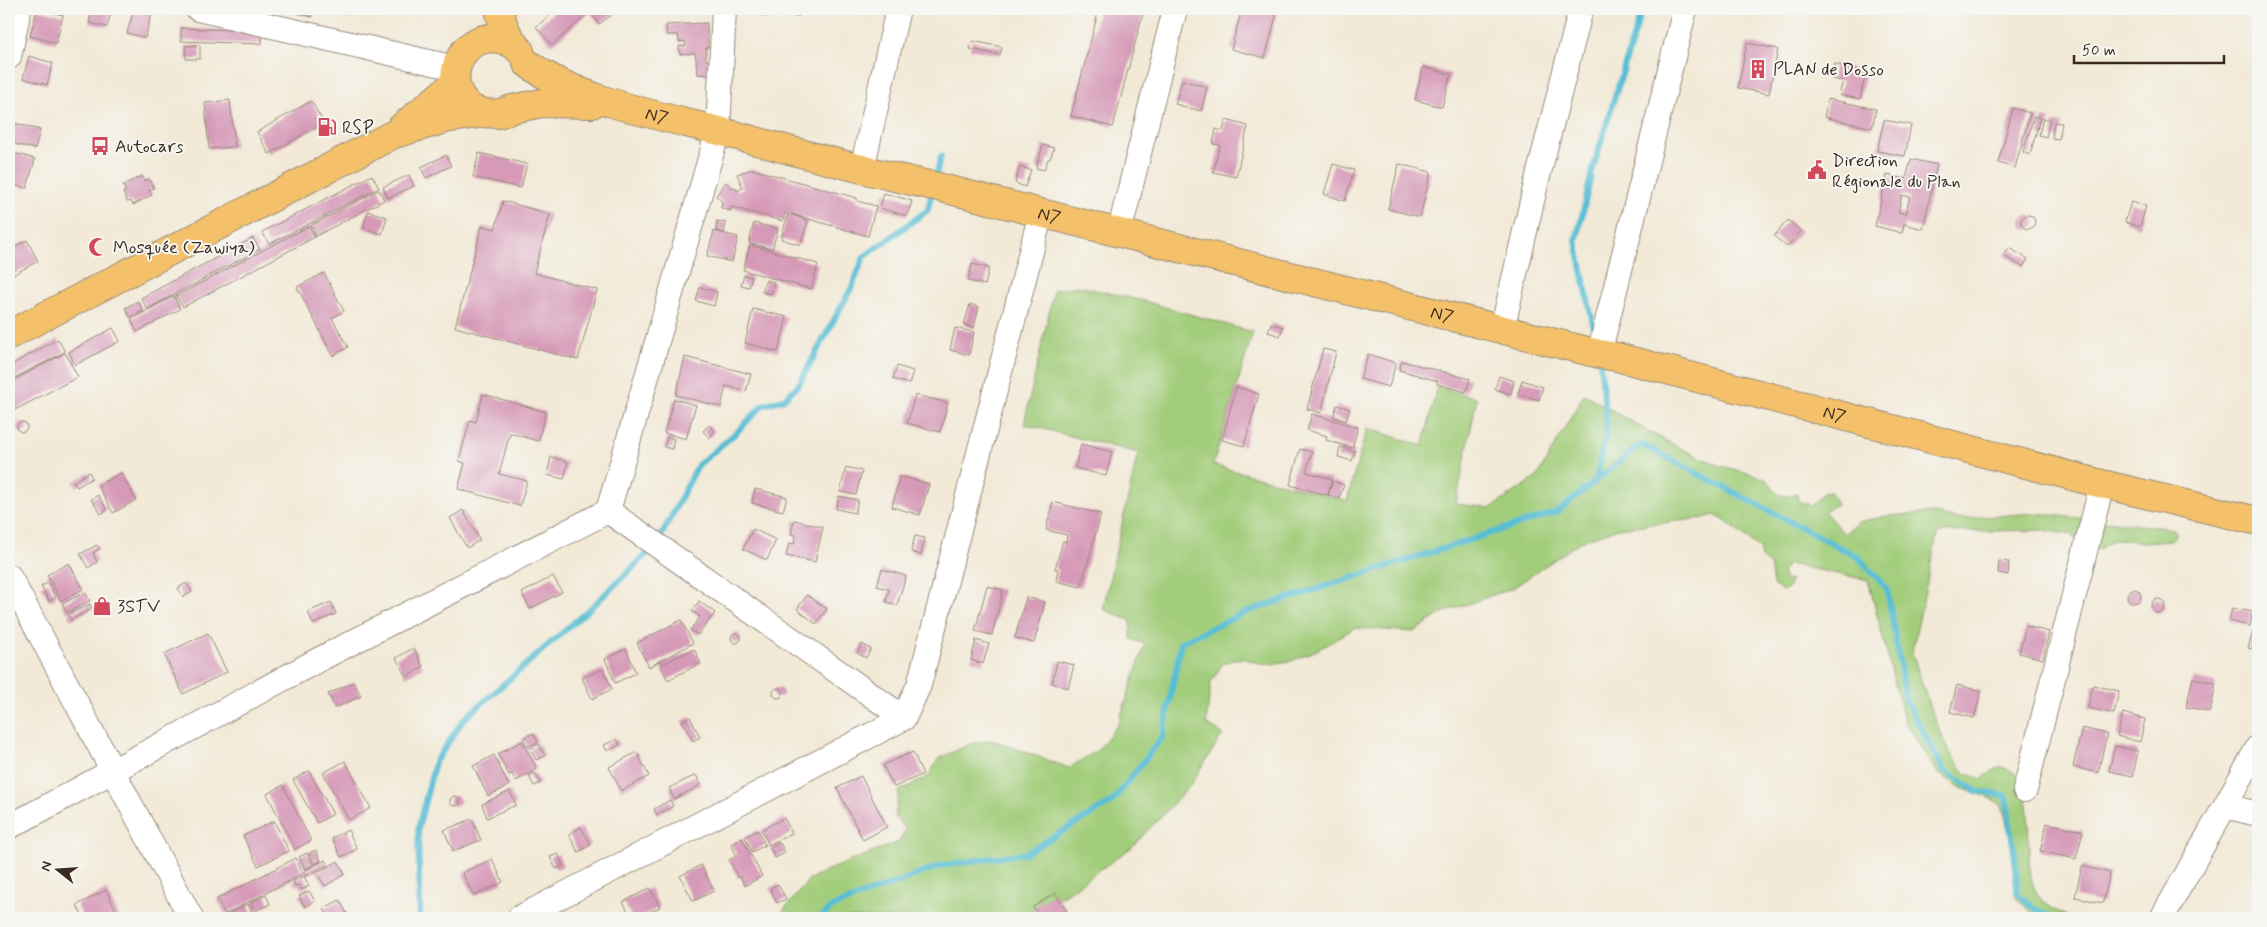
<svg xmlns="http://www.w3.org/2000/svg" width="2267" height="927" font-family="Mynerve,sans-serif">
<rect width="100%" height="100%" fill="#f6f6f2"/>
<filter id="ink" filterUnits="userSpaceOnUse"><feTurbulence type="fractalNoise" baseFrequency=".02" numOctaves="2"/><feDisplacementMap in="SourceGraphic" scale="10" xChannelSelector="R" yChannelSelector="G"/><feConvolveMatrix kernelMatrix="1 2 1 2 8 2 1 2 1" color-interpolation-filters="sRGB"/></filter>
<filter id="wash" filterUnits="userSpaceOnUse"><feTurbulence type="fractalNoise" baseFrequency=".0096" numOctaves="4" result="noise"/><feDisplacementMap in="SourceGraphic" scale="20" xChannelSelector="R" yChannelSelector="G"/><feGaussianBlur stdDeviation="1.12" result="paint"/><feColorMatrix in="noise" values="0 0 0 0 0 0 0 0 0 0 0 0 0 0 0 0 0 1.4 0 .05"/><feComposite in="paint" operator="in"/></filter>
<g filter="url(#wash)">
<rect width="100%" height="100%" fill="#f2e9d6"/>
<!-- green -->
<path fill="#a2cd7a" stroke="#6e7c4c" d="M1079,286L1144,301L1253,332L1213,465L1347,501L1367,428L1423,446L1437,387L1477,398L1456,504L1491,508L1537,477L1584,394C1628,419 1671,447 1719,465C1734,470 1749,472 1763,478C1778,485 1771,502 1797,493L1798,501L1811,506L1823,493L1831,492L1837,504L1824,511L1844,534L1858,522L1887,516L1933,513L1957,519L2034,513L2174,529L2177,534L2171,540L2143,542L2116,539L2099,549L2080,545L2073,535L2043,530L1944,532L1937,535L1912,652L1929,705L1948,750L1965,773L1981,779L2000,766C2006,769 2013,771 2017,775C2038,801 2020,871 2038,895C2044,905 2059,912 2069,918H2037L2016,898L2011,843L2004,812L2001,805L1994,800L1961,788L1938,773L1905,723L1868,580L1788,564L1782,573L1786,581L1791,580L1790,586L1782,591L1773,585L1770,565L1761,558L1759,548L1724,520L1714,515L1704,518L1618,528L1580,542L1513,588L1442,613L1414,632L1355,628L1317,650L1294,660L1266,665L1242,658L1223,663L1211,682L1206,724L1223,734L1190,786L1132,847L1067,893L1021,918H777L809,880L825,871L899,842L906,829L895,817L899,791L929,776L938,759L970,744L992,740L1069,768L1098,750L1118,724L1145,644L1131,639V621L1103,609L1138,453L1024,424L1054,290Z"/>
<g fill="none" stroke-linecap="round" stroke-linejoin="round">
<!-- stream -->
<path stroke="#57bed4" stroke-width="6" d="M935,179L941,156
M1595,334L1576,241L1593,168L1642,9
M1596,480L1607,428L1600,361
M659,540L698,465L737,432L763,405L784,399L799,384L852,287L864,257L928,210L932,191
M420,918L418,829L435,762L464,719L596,603L653,548
M820,918L832,907L940,866L1026,853L1112,802L1163,736L1181,642L1249,611L1557,512L1641,444L1858,557L1887,589L1906,701L1944,770L1976,791L2006,796L2016,865L2017,893L2035,909L2054,918"/>
</g>
<g id="blocks">
<!-- building -->
<path fill="#d699b7" fill-rule="evenodd" d="M37,9L63,15L56,43L30,36Z
M92,9H112L107,27L89,23Z
M134,9H153L145,38L127,33Z
M286,9H314L312,17L286,10Z
M345,9H384L383,15L345,13Z
M557,9H586L589,13L552,45L536,27Z
M588,9H620L599,24Z
M763,9H800L799,16H762Z
M956,9H969L968,12Z
M1099,9H1144L1113,127L1071,116Z
M1242,9H1278L1265,58L1231,49Z
M707,23L708,48H706V61L712,60L713,75L698,74L695,53L680,54L679,46H686L685,41L679,42L678,35H667L666,25Z
M181,28L262,31V44L181,41Z
M972,41L1002,47L1000,55L970,49Z
M1747,43L1778,49L1769,94L1738,88Z
M200,45V59H186L185,46Z
M29,56L53,63L47,85L23,78Z
M1835,64L1866,72L1860,99L1839,95L1843,81L1832,79Z
M1423,67L1451,74L1442,107L1415,100Z
M1182,80L1207,87L1201,111L1175,104Z
M1828,99L1876,109L1872,128L1824,117Z
M230,100L235,147L209,149L205,103Z
M311,101L324,123L269,154L257,132Z
M2013,108L2030,113L2015,168L1998,163Z
M2034,116L2040,118L2030,155L2023,152Z
M2043,118L2050,120L2046,137L2039,135Z
M1226,120L1248,126L1236,177L1213,172L1220,145L1213,144L1216,129L1223,131Z
M1884,120L1911,125L1905,156L1877,151Z
M2054,122L2062,123L2059,139L2052,138Z
M15,123L40,130L35,149L10,143Z
M1043,145L1054,148L1050,159H1048L1044,170L1036,168Z
M11,152L35,159L27,188L9,184Z
M479,153L527,164L521,188L473,177Z
M446,155L451,166L426,178L421,167Z
M1911,159L1937,165L1923,229L1904,224L1902,233L1875,226L1887,175L1906,179ZM1902,195L1910,197L1905,214L1898,212Z
M1333,164L1354,170L1345,201L1324,194Z
M1399,164L1431,172L1420,217L1388,209Z
M1020,167L1031,170L1025,187L1015,183Z
M752,169L857,198V201L876,206L868,236L791,214L808,221L800,245L781,239L788,214L785,213L783,221L731,207V211L721,208L722,201L716,196L726,182L731,188L735,187L737,191L743,188L737,174Z
M372,175L379,188L269,244L262,232Z
M409,175L414,186L388,198L383,187Z
M142,176L144,181L149,179L154,188L149,190L152,195L133,205L131,201L127,202L123,192L126,191L123,185Z
M379,190L384,200L316,236L311,225Z
M884,193L912,201L907,216L880,208Z
M503,201L550,214L534,273L597,290L578,360L455,327L482,226L495,229Z
M2131,202L2146,206L2140,227L2125,222Z
M368,211L387,217L382,234L363,228Z
M2021 222a7 7 0 1 1 14 0a7 7 0 1 1-14 0Z
M1788,220L1801,231L1787,247L1774,236Z
M717,221L726,223L724,233L716,231Z
M754,223L778,229L772,249L749,243Z
M309,226L315,237L183,307L176,296Z
M714,231L738,237L732,262L707,256Z
M253,238L260,249L147,309L141,298Z
M27,240L38,261L9,277V250Z
M750,245L818,264L811,289L743,270Z
M2009,248L2028,259L2023,267L2004,256Z
M972,264L989,268L985,285L968,281Z
M324,273L344,311L332,318L348,347L333,356L297,287Z
M744,275L752,277L749,287L741,285Z
M766,280L774,282L771,294L762,292Z
M700,287L717,292L714,306L696,301Z
M174,296L180,309L137,332L131,319Z
M138,301L143,311L130,317L125,308Z
M970,304L979,307L974,328L964,325Z
M753,309L787,317L778,352L745,343Z
M1271,323L1283,327L1280,336L1268,332Z
M113,328L120,341L75,365L69,352Z
M955,328L974,332L969,355L950,350Z
M58,339L65,352L9,381V366Z
M1323,349L1336,352L1321,413L1307,409Z
M65,353L78,377L9,413V383Z
M1368,354L1396,363L1389,387L1360,379Z
M685,357L751,374L746,391L726,386L721,407L676,395Z
M1402,361L1470,379L1466,392L1437,384L1438,381L1399,370Z
M897,366L913,371L909,384L893,379Z
M1499,376L1514,381L1511,394L1495,389Z
M1522,380L1543,387L1539,400L1518,394Z
M1236,387L1259,394L1244,446L1222,440Z
M483,394L546,412L538,441L510,433L499,474L527,481L520,506L458,489L465,463L459,461L470,420L476,422Z
M915,395L948,403L940,432L907,423Z
M674,399L696,405L686,439L664,433Z
M1337,405L1350,409L1346,421L1333,417Z
M1312,414L1358,427L1352,448L1326,440L1327,436L1307,430Z
M17 427a5 5 0 1 1 10 0a5 5 0 1 1-10 0Z
M709,425L715,431L709,438L703,431Z
M667,437L674,439L672,449L664,447Z
M1081,444L1112,452L1106,476L1075,468Z
M1340,447L1355,451L1352,461L1338,457Z
M1300,449L1312,452L1306,472L1332,479L1328,495L1290,485Z
M551,457L568,462L564,479L547,475Z
M846,467L862,471L856,495L840,492Z
M89,472L92,478L77,487L73,482Z
M121,473L136,500L113,513L98,485Z
M900,476L929,484L920,515L892,507Z
M1333,481L1344,485L1339,498L1328,495Z
M755,489L787,497L783,511L752,503Z
M98,495L107,510L101,514L91,499Z
M839,496L858,500L855,513L836,509Z
M1053,502L1101,514L1081,587L1056,581L1058,569H1055L1063,541L1066,542L1067,535L1046,530Z
M463,510L480,540L467,548L450,518Z
M794,520L823,527L815,562L786,556L789,543L794,544L796,535L791,534Z
M753,529L776,540L767,560L743,549Z
M915,536L925,538L921,555L911,552Z
M97,545L99,549L93,553L97,562L88,568L80,554Z
M1999,561L2009,562L2008,575L1998,573Z
M69,563L83,589L61,601L47,575Z
M882,569L906,576L897,605L886,602L889,589L877,586Z
M553,576L562,592L530,609L522,593Z
M48,583L56,598L49,601L41,586Z
M186,583L192,592L183,597L178,588Z
M987,586L1003,590L992,635L975,631Z
M2127 596a7 7 0 1 1 14 0a7 7 0 1 1-14 0Z
M85,592L90,601L67,613L62,604Z
M807,595L827,609L816,624L797,609Z
M1026,597L1045,602L1034,643L1015,638Z
M2151 606a7 7 0 1 1 14 0a7 7 0 1 1-14 0Z
M699,601L715,613L698,635L690,630L700,617L692,611Z
M331,602L336,614L313,624L308,612Z
M90,604L92,609L71,620L68,615Z
M2232,608L2253,612L2250,626L2229,621Z
M681,620L693,643L649,667L637,643Z
M2256,622H2258V649L2253,647L2252,649L2248,648Z
M2026,626L2049,632L2043,659L2019,653Z
M731 638a5 5 0 1 1 10 0a5 5 0 1 1-10 0Z
M208,633L227,672L183,694L164,654Z
M976,640L989,644L983,664L971,660Z
M862,644L871,649L866,658L857,653Z
M414,648L423,667L406,677L396,658Z
M626,649L636,673L615,683L605,659Z
M694,649L701,663L668,680L660,665Z
M1057,661L1074,665L1068,688L1052,683Z
M603,669L612,689L592,699L582,678Z
M2193,678L2216,683L2210,712L2186,707Z
M354,682L361,696L335,708L328,694Z
M1957,685L1981,691L1974,718L1950,712Z
M2093,685L2119,691L2114,714L2088,708Z
M773 693a5 5 0 1 1 10 0a5 5 0 1 1-10 0Z
M2123,713L2145,719L2140,742L2117,736Z
M690,717L700,737L693,741L682,721Z
M2082,728L2107,734L2098,773L2073,767Z
M533,733L538,742L527,747L523,738Z
M617,739L620,745L607,751L604,745Z
M522,741L537,769L516,781L512,774L509,775L498,754Z
M539,744L545,756L536,760L530,748Z
M2115,746L2138,751L2133,776L2109,771Z
M637,752L649,776L621,791L609,767Z
M913,752L923,774L894,787L883,765Z
M494,755L509,786L488,796L473,766Z
M345,761L371,808L349,820L323,773Z
M309,771L333,814L317,823L293,780Z
M535,773L541,783L534,786L529,776Z
M696,775L701,785L674,799L669,788Z
M861,776L887,827L863,840L837,788Z
M283,785L311,841L295,849L267,794Z
M510,791L516,805L487,818L482,804Z
M450 801a5 5 0 1 1 10 0a5 5 0 1 1-10 0Z
M670,800L673,806L657,815L654,809Z
M784,818L792,833L769,845L761,830Z
M472,819L481,840L453,851L444,830Z
M274,821L289,851L258,866L243,836Z
M2047,823L2083,831L2076,859L2040,851Z
M581,827L591,845L578,852L569,834Z
M348,830L357,849L341,857L332,838Z
M758,830L765,845L752,852L745,837Z
M742,838L762,876L745,886L740,876L738,878L729,860L737,856L731,844Z
M780,843L785,853L775,858L770,848Z
M316,850L321,861L314,864L309,853Z
M307,853L313,865L305,869L299,857Z
M558,854L563,866L556,869L550,857Z
M296,858L303,874L225,914L217,899Z
M492,859L503,882L474,896L462,873Z
M325,860L328,865L306,876L304,871Z
M338,861L345,874L325,886L317,873Z
M701,865L714,891L693,901L680,876Z
M2082,866L2110,873L2103,903L2075,897Z
M304,876L309,886L301,890L299,885L295,886L293,881Z
M778,884L786,899L777,903L770,888Z
M650,888L660,907L638,918H632L623,902Z
M106,890L120,918H83L77,905Z
M309,891L315,901L305,907L299,896Z
M1055,893L1069,914L1062,918H1041L1033,907Z
M266,895L270,904L255,911L251,902Z
M340,900L349,918H328L324,908Z
M248,904L252,912L241,918H228L227,915Z"/>
</g>
</g>
<g filter="url(#ink)">
<use href="#blocks" fill-opacity="0" stroke="#968a7a" stroke-width="1"/>
<g fill="none" stroke-linecap="round" stroke-linejoin="round">
<!-- minor casing -->
<g stroke="#968a7a" stroke-width="26">
<path id="minor" d="M198,9L455,68
M9,57L19,9
M862,169L898,9
M1119,233L1175,9
M1502,330L1536,184L1581,9
M1599,354L1685,9
M608,511L904,718L919,685L1041,213
M9,576L191,918
M2025,790L2102,484
M2225,806L2258,814
M9,827L318,660L608,511L718,131L724,9
M519,918L904,718
M2162,918L2258,747"/>
</g>
<!-- major casing -->
<g stroke="#968a7a" stroke-width="30">
<g id="major">
<path d="M499,9C502,24 509,40 520,51"/>
<path id="s1" d="M527,63C575,100 665,117 723,132C793,151 863,171 934,186L1599,354L1617,357L2102,484L2258,521"/>
<path d="M484,113C479,111 473,110 470,107C439,83 461,31 500,39C505,40 510,43 514,45"/>
<path d="M401,128L455,83"/>
<path d="M9,335L394,134L445,119L484,113L498,114L512,109L542,103L592,104"/>
</g>
</g>
<!-- minor -->
<use href="#minor" stroke="#fff" stroke-width="24"/>
<!-- major -->
<use href="#major" stroke="#f4c16a" stroke-width="28"/>
</g>
</g>
<!-- icons -->
<defs>
<g id="building-bare" transform="scale(1.5)"><path d="M-4-6H4V6H1V3H-1V6H-4ZM-2.5-4.3h1.7v1.8h-1.7ZM.8-4.3h1.7v1.8H.8ZM-2.5-1h1.7V.8h-1.7ZM.8-1h1.7V.8H.8Z" fill="#d1495b" stroke="#f6f6f2" stroke-width="2.5" paint-order="stroke"/></g>
<g id="fuel-bare" transform="scale(1.5)"><path d="M-5.5-6h7V0h2V4h1.3V-2.5L3-4.5l.8-.8L6-3V5H2.5V1h-1V6h-7ZM-4.2-4.7v3.2H.2V-4.7Z" fill="#d1495b" stroke="#f6f6f2" stroke-width="2.5" paint-order="stroke"/></g>
<g id="bus-bare" transform="scale(1.5)"><path d="M-5-6H5V4H4V6H2V4H-2V6H-4V4H-5ZM-3.5-4V0h7V-4ZM-3.5 1.2v1.5H-2V1.2ZM2 1.2v1.5H3.5V1.2Z" fill="#d1495b" stroke="#f6f6f2" stroke-width="2.5" paint-order="stroke"/></g>
<g id="civic-bare" transform="scale(1.5)"><path d="M-.6-6.5H3V-4.5H.6V-3L4-1V1h2V6H-6V1h2V-1L-.6-3ZM-1.2 2.5V6h2.4V2.5Z" fill="#d1495b" stroke="#f6f6f2" stroke-width="2.5" paint-order="stroke"/></g>
<g id="mosque-bare" transform="scale(1.5)"><path d="M3.5-4.9A6 6 0 1 0 3.5 4.9A5 5 0 1 1 3.5-4.9Z" fill="#d1495b" stroke="#f6f6f2" stroke-width="2.5" paint-order="stroke"/></g>
<g id="shop-bare" transform="scale(1.5)"><path d="M-5-2.5h2.3a2.7 3.5 0 0 1 5.4 0H5L5.5 6h-11ZM-1.5-2.5h3a1.5 2.3 0 0 0-3 0Z" fill="#d1495b" stroke="#f6f6f2" stroke-width="2.5" paint-order="stroke"/></g>
</defs>
<g fill-rule="evenodd">
<use href="#building-bare" x="1758" y="69"/>
<use href="#fuel-bare" x="327" y="127"/>
<use href="#bus-bare" x="100" y="146"/>
<use href="#civic-bare" x="1817" y="170"/>
<use href="#mosque-bare" x="98" y="247"/>
<use href="#shop-bare" x="102" y="606"/>
</g>
<g text-anchor="middle" stroke-width="4" stroke-linejoin="round" paint-order="stroke">
<!-- poi labels -->
<g font-size="18" fill="#3b2a1e" stroke="#f6f6f2" text-anchor="start">
<text x="1773" y="75">PLAN de Dosso</text>
<text x="342" y="133">RSP</text>
<text x="115" y="152">Autocars</text>
<text x="1832" y="166">Direction<tspan x="1832" dy="21">Régionale du Plan</tspan></text>
<text x="113" y="253">Mosquée (Zawiya)</text>
<text x="117" y="612">3STV</text>
</g>
<!-- street labels -->
<g font-size="18" fill="#3b2a1e" stroke="#f6f6f2">
<text dy="6" stroke="none"><textPath href="#s1" startOffset="141">N7</textPath></text>
<text dy="6" stroke="none"><textPath href="#s1" startOffset="546">N7</textPath></text>
<text dy="6" stroke="none"><textPath href="#s1" startOffset="951">N7</textPath></text>
<text dy="6" stroke="none"><textPath href="#s1" startOffset="1356">N7</textPath></text>
</g>
</g>
<!-- margin -->
<rect width="2267" height="927" fill="none" stroke="#f6f6f2" stroke-width="30"/>
<!-- north arrow -->
<g transform="translate(58 870) rotate(287)" stroke="#f6f6f2" stroke-width="4" paint-order="stroke">
<path d="M0-4L9 19L0 12L-9 19Z" fill="#3b2a1e"/>
<text y="-8" font-size="14" font-weight="bold" text-anchor="middle" fill="#3b2a1e">N</text>
</g>
<!-- scale -->
<path d="M2074 55v8h150v-8" fill="none" stroke="#3b2a1e" stroke-width="2.5"/>
<text x="2082" y="55" font-size="15" fill="#3b2a1e" stroke="#f6f6f2" stroke-width="4" paint-order="stroke">50 m</text>
</svg>
